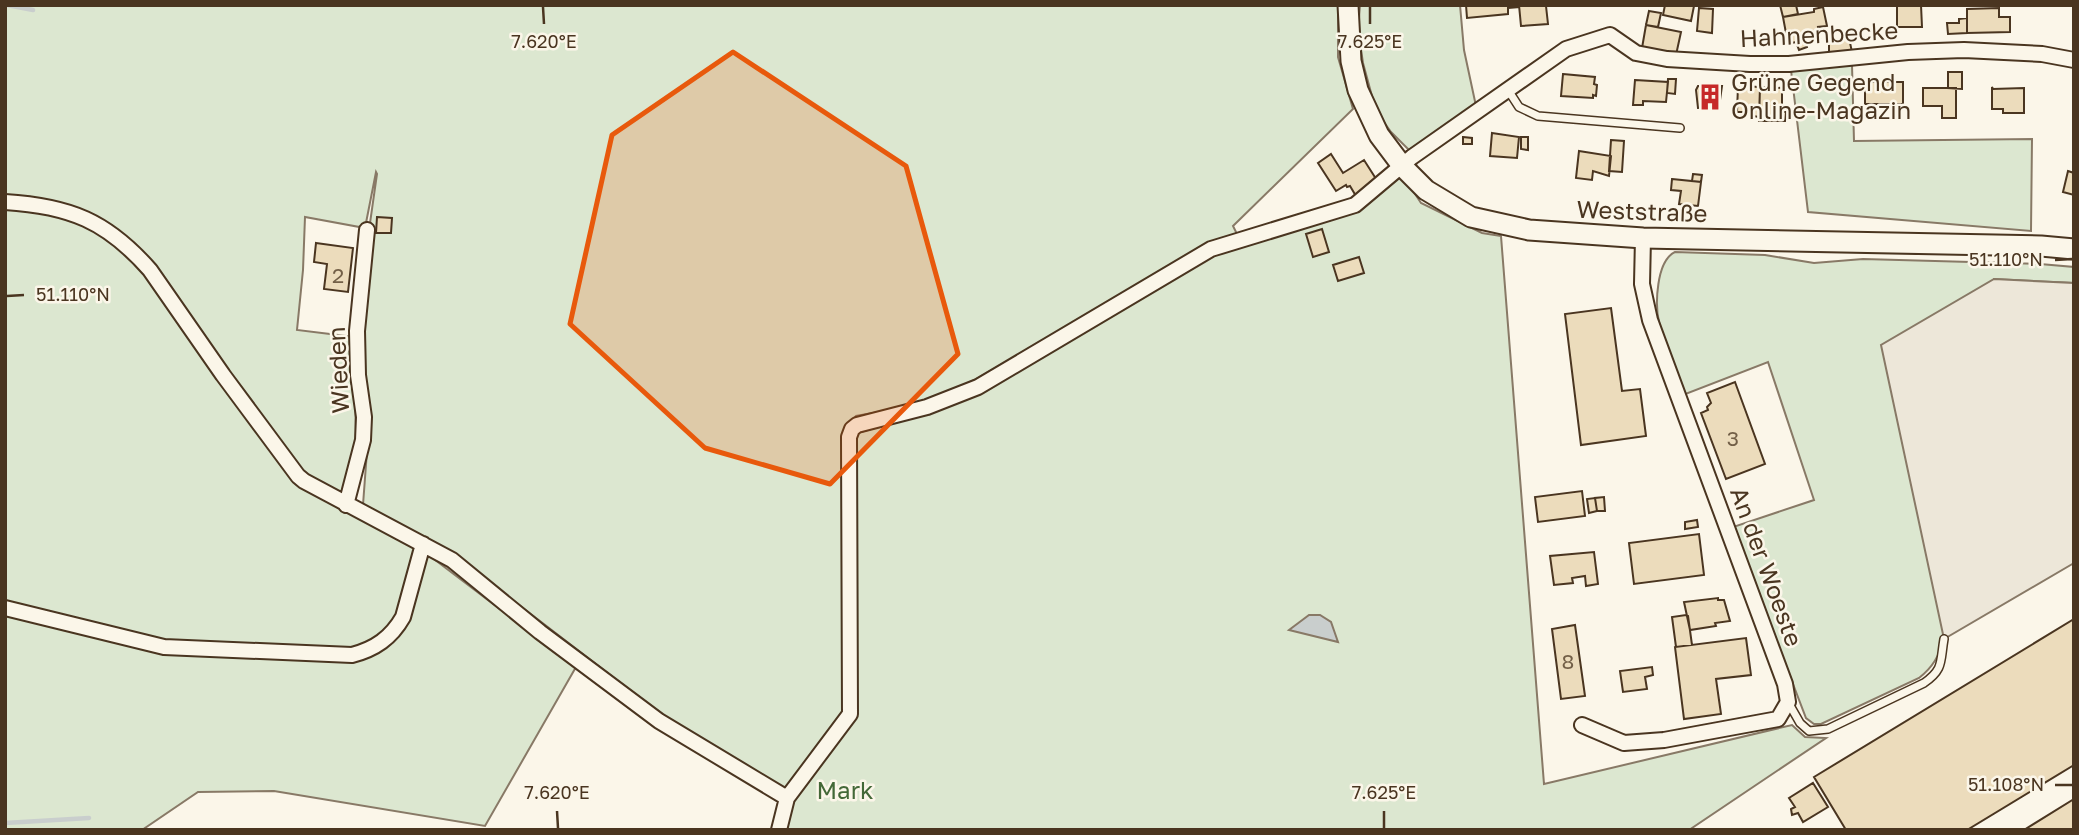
<svg xmlns="http://www.w3.org/2000/svg" width="2079" height="835" font-family="'Golos Text',sans-serif">
<rect width="100%" height="100%" fill="#fbf6e9"/>
<!-- green -->
<path fill="#dce7d0" stroke="#887966" stroke-width="2" d="M5,5H1338V57L1353,109L1233,226L1239,238L1208,246L974,380L924,404L856,416L845,429L846,712L786,795L661,714L502,592L363,505L367,451L360,330L369,230L377,174L376,172L365,228L305,217L303,270L297,330L354,337L356,440L345,500L305,479L148,280L299,482L418,547L406,597L387,634L351,653L164,645L5,606Z
M1360,5H1460L1464,50L1476,106L1409,150L1391,132L1376,111L1363,63L1358,30Z
M1852,65L1854,141L2032,139L2031,231L1808,212L1791,70Z
M1402,174L1421,203L1482,233L1501,236L1544,784L1792,725L1805,737L1826,738L1689,830H781L789,799L854,715V434L929,412L1213,254L1357,207Z
M1675,252L1765,255L1814,263L1863,259L2040,264L2074,267V283L1994,279L1944,639C1939,656 1933,667 1919,678L1821,724H1814L1806,718L1733,527L1814,500L1768,362L1683,395C1675,371 1664,347 1659,322C1655,305 1656,261 1675,252Z
M422,550L576,667L485,826L274,791L198,792L142,830H5V610L165,648L353,659L393,640Z"/>
<!-- parking -->
<path fill="#ede7d9" stroke="#887966" stroke-width="2" d="M1994,279L2074,283V563L1944,639L1881,345Z"/>
<!-- water -->
<path fill="#c9cecd" stroke="#887966" stroke-width="2" d="M1309,615H1320L1331,622L1338,642L1289,630Z"/>
<g fill="none" stroke-linecap="round" stroke-linejoin="round">
<!-- stream -->
<path stroke="#c9cecd" stroke-width="4.5" d="M7,5L33,10
M5,823L89,818"/>
</g>
<!-- building -->
<path fill="#ecdcbc" stroke="#4a3520" stroke-width="2" d="M1466,5H1519V7L1508,8V14L1467,18Z
M1519,5H1553V6H1546L1548,24L1521,26Z
M1665,5L1694,6L1691,21L1663,15Z
M1780,5H1796L1798,14L1783,17Z
M1897,5H1921L1922,27H1897Z
M1823,7L1827,26L1818,27L1820,38L1806,41L1807,47L1799,50L1796,42L1788,44L1783,17L1814,12V9Z
M1699,8L1713,9L1712,33L1697,31Z
M1999,8V17H2010V32L1967,33V9Z
M1649,11L1661,13L1658,27L1646,25Z
M1967,18V33L1948,34L1947,23H1959V19Z
M1646,25L1681,32L1676,55L1642,48Z
M1849,38L1852,52L1829,54V40Z
M1948,72H1962V89L1948,88Z
M1563,74L1595,77L1594,84L1597,85L1596,96L1593,95V98L1561,96Z
M1668,79H1676L1675,94L1667,93Z
M1635,80L1668,82L1666,102L1643,101V105H1633Z
M1865,82H1903V104H1865Z
M1698,86H1722L1719,107L1698,108L1696,90Z
M1738,86L1760,87L1759,117L1753,116V112H1737Z
M1760,87L1782,88V112H1786L1785,121H1759Z
M1992,87L1993,89L2024,88V113H2003V109H1992Z
M1923,88H1956V118H1942V106H1923Z
M1492,133L1519,137L1517,158L1490,156Z
M1463,137L1472,138V144H1463Z
M1521,137H1528V150L1521,149Z
M1611,140L1624,141L1622,172L1609,171Z
M1579,151L1611,156L1609,176L1593,171L1592,180L1576,178Z
M1331,154L1343,173L1364,160L1378,182L1356,196L1350,186L1347,187L1346,185L1336,191L1318,163Z
M2068,171L2074,173V195L2063,192Z
M1693,174L1702,175L1701,182L1692,181Z
M1672,179L1701,182L1698,206L1679,204L1681,191L1671,190Z
M377,217L392,218L391,233H376Z
M1322,229L1329,252L1313,257L1306,234Z
M316,243L353,248L348,292L324,289L327,264L314,262Z
M1359,257L1364,273L1338,281L1333,265Z
M1611,308L1622,391L1640,389L1646,436L1581,445L1565,314Z
M1735,382L1765,464L1726,479L1701,413L1708,410L1707,407L1711,403L1707,393Z
M1582,491L1585,516L1538,522L1535,497Z
M1604,497L1605,511H1597L1595,498Z
M1595,498L1597,511L1589,513L1587,499Z
M1697,520L1698,527L1685,529V522Z
M1699,534L1704,575L1634,584L1629,543Z
M1594,552L1598,584L1586,586L1585,576L1572,578L1573,583L1554,585L1550,556Z
M1718,598V600H1724L1730,621L1715,623L1716,626L1690,630L1684,602Z
M1686,615L1688,616L1692,645L1676,647L1672,617Z
M2074,619V765L1967,830H1846L1814,777Z
M1575,625L1585,696L1561,699L1552,629Z
M1746,638L1751,675L1716,679L1721,714L1684,719L1675,647Z
M1652,667L1653,675L1645,677L1647,689L1623,692L1620,671Z
M1813,783L1828,807L1803,822L1798,813L1792,815L1791,809L1795,807L1789,798Z
M2074,799V830H2024Z"/>
<g fill="none" stroke-linecap="round" stroke-linejoin="round">
<!-- service casing -->
<g stroke="#4a3520" stroke-width="10">
<path id="service" d="M1508,90L1519,107L1538,116L1680,128
M1788,702L1800,723L1809,731L1828,729L1924,683C1944,669 1940,662 1944,639"/>
</g>
<!-- minor casing -->
<g stroke="#4a3520" stroke-width="18">
<path id="minor" d="M5,202C70,206 107,221 150,270L223,375L298,476L304,481L452,560L540,632L659,721L787,798
M346,505L363,440L364,417L358,375L357,331L367,230
M5,608L164,647L352,655C375,649 391,638 403,617L423,544
M1582,725L1624,743L1664,740L1778,719L1788,702L1785,684L1650,320L1642,284L1643,238
M779,830L787,798L850,714L849,437L852,429L857,425L927,407L978,387L1211,249L1355,205L1412,157L1566,49L1610,35L1636,53L1667,59L1750,64H1789L1908,52L1964,50L2042,54L2074,60"/>
</g>
<!-- secondary casing -->
<g stroke="#4a3520" stroke-width="23">
<path id="secondary" d="M1348,5L1351,61L1358,90L1379,135L1403,167L1426,190L1471,217L1529,230L1643,238L2041,246L2074,249"/>
</g>
<!-- service -->
<use href="#service" stroke="#fbf6e9" stroke-width="7"/>
<!-- minor -->
<use href="#minor" stroke="#fbf6e9" stroke-width="14"/>
<!-- secondary -->
<use href="#secondary" stroke="#fbf6e9" stroke-width="19"/>
</g>
<!-- marked area -->
<path fill="#e8590c" fill-opacity="0.2" stroke="#e8590c" stroke-width="5" stroke-linejoin="round" d="M733,52L906,166L958,354L830,484L705,448L570,324L612,135Z"/>
<!-- ticks -->
<path fill="none" stroke="#4a3520" stroke-width="2.5" d="M543,7L544,24M1370,7V24M2055,260L2072,259M7,296L24,295M2055,785H2072M557,811L558,828M1384,811V828"/>
<!-- icons -->
<defs>
<g id="building-bare" transform="scale(2.1)"><path d="M-4-6H4V6H1V3H-1V6H-4ZM-2.5-4.3h1.7v1.8h-1.7ZM.8-4.3h1.7v1.8H.8ZM-2.5-1h1.7V.8h-1.7ZM.8-1h1.7V.8H.8Z" fill="#c62828" stroke="#fbf6e9" stroke-width="2.5" paint-order="stroke"/></g>
</defs>
<g fill-rule="evenodd">
<use href="#building-bare" x="1710" y="97"/>
</g>
<g text-anchor="middle" stroke-width="5" stroke-linejoin="round" paint-order="stroke">
<!-- number labels -->
<g font-size="21" fill="#725f47">
<text x="338" y="283">2</text>
<text x="1733" y="446">3</text>
<text x="1568" y="669">8</text>
</g>
<!-- street labels -->
<g font-size="24" fill="#4a3520" stroke="#fbf6e9">
<text transform="translate(1819 35) rotate(-3)" y="8">Hahnenbecke</text>
<text transform="translate(1642 212) rotate(2)" y="8">Weststraße</text>
<text transform="translate(339 370) rotate(-93)" y="8">Wieden</text>
<text transform="translate(1766 567) rotate(70)" y="8">An der Woeste</text>
</g>
<!-- poi labels -->
<g font-size="24" fill="#4a3520" stroke="#fbf6e9" text-anchor="start">
<text x="1731" y="91">Grüne Gegend<tspan x="1731" dy="28">Online-Magazin</tspan></text>
</g>
<!-- park labels -->
<g font-size="24" fill="#436837" stroke="#fbf6e9">
<text x="845" y="799">Mark</text>
</g>
</g>
<g font-size="18" text-anchor="middle" fill="#4a3520" stroke="#fbf6e9" stroke-width="5" stroke-linejoin="round" paint-order="stroke">
<text x="544" y="48">7.620°E</text>
<text x="1370" y="48">7.625°E</text>
<text x="2006" y="266">51.110°N</text>
<text x="73" y="301">51.110°N</text>
<text x="2006" y="791">51.108°N</text>
<text x="557" y="799">7.620°E</text>
<text x="1384" y="799">7.625°E</text>
</g>
<!-- border -->
<rect width="2079" height="835" fill="none" stroke="#4a3520" stroke-width="14"/>
</svg>
